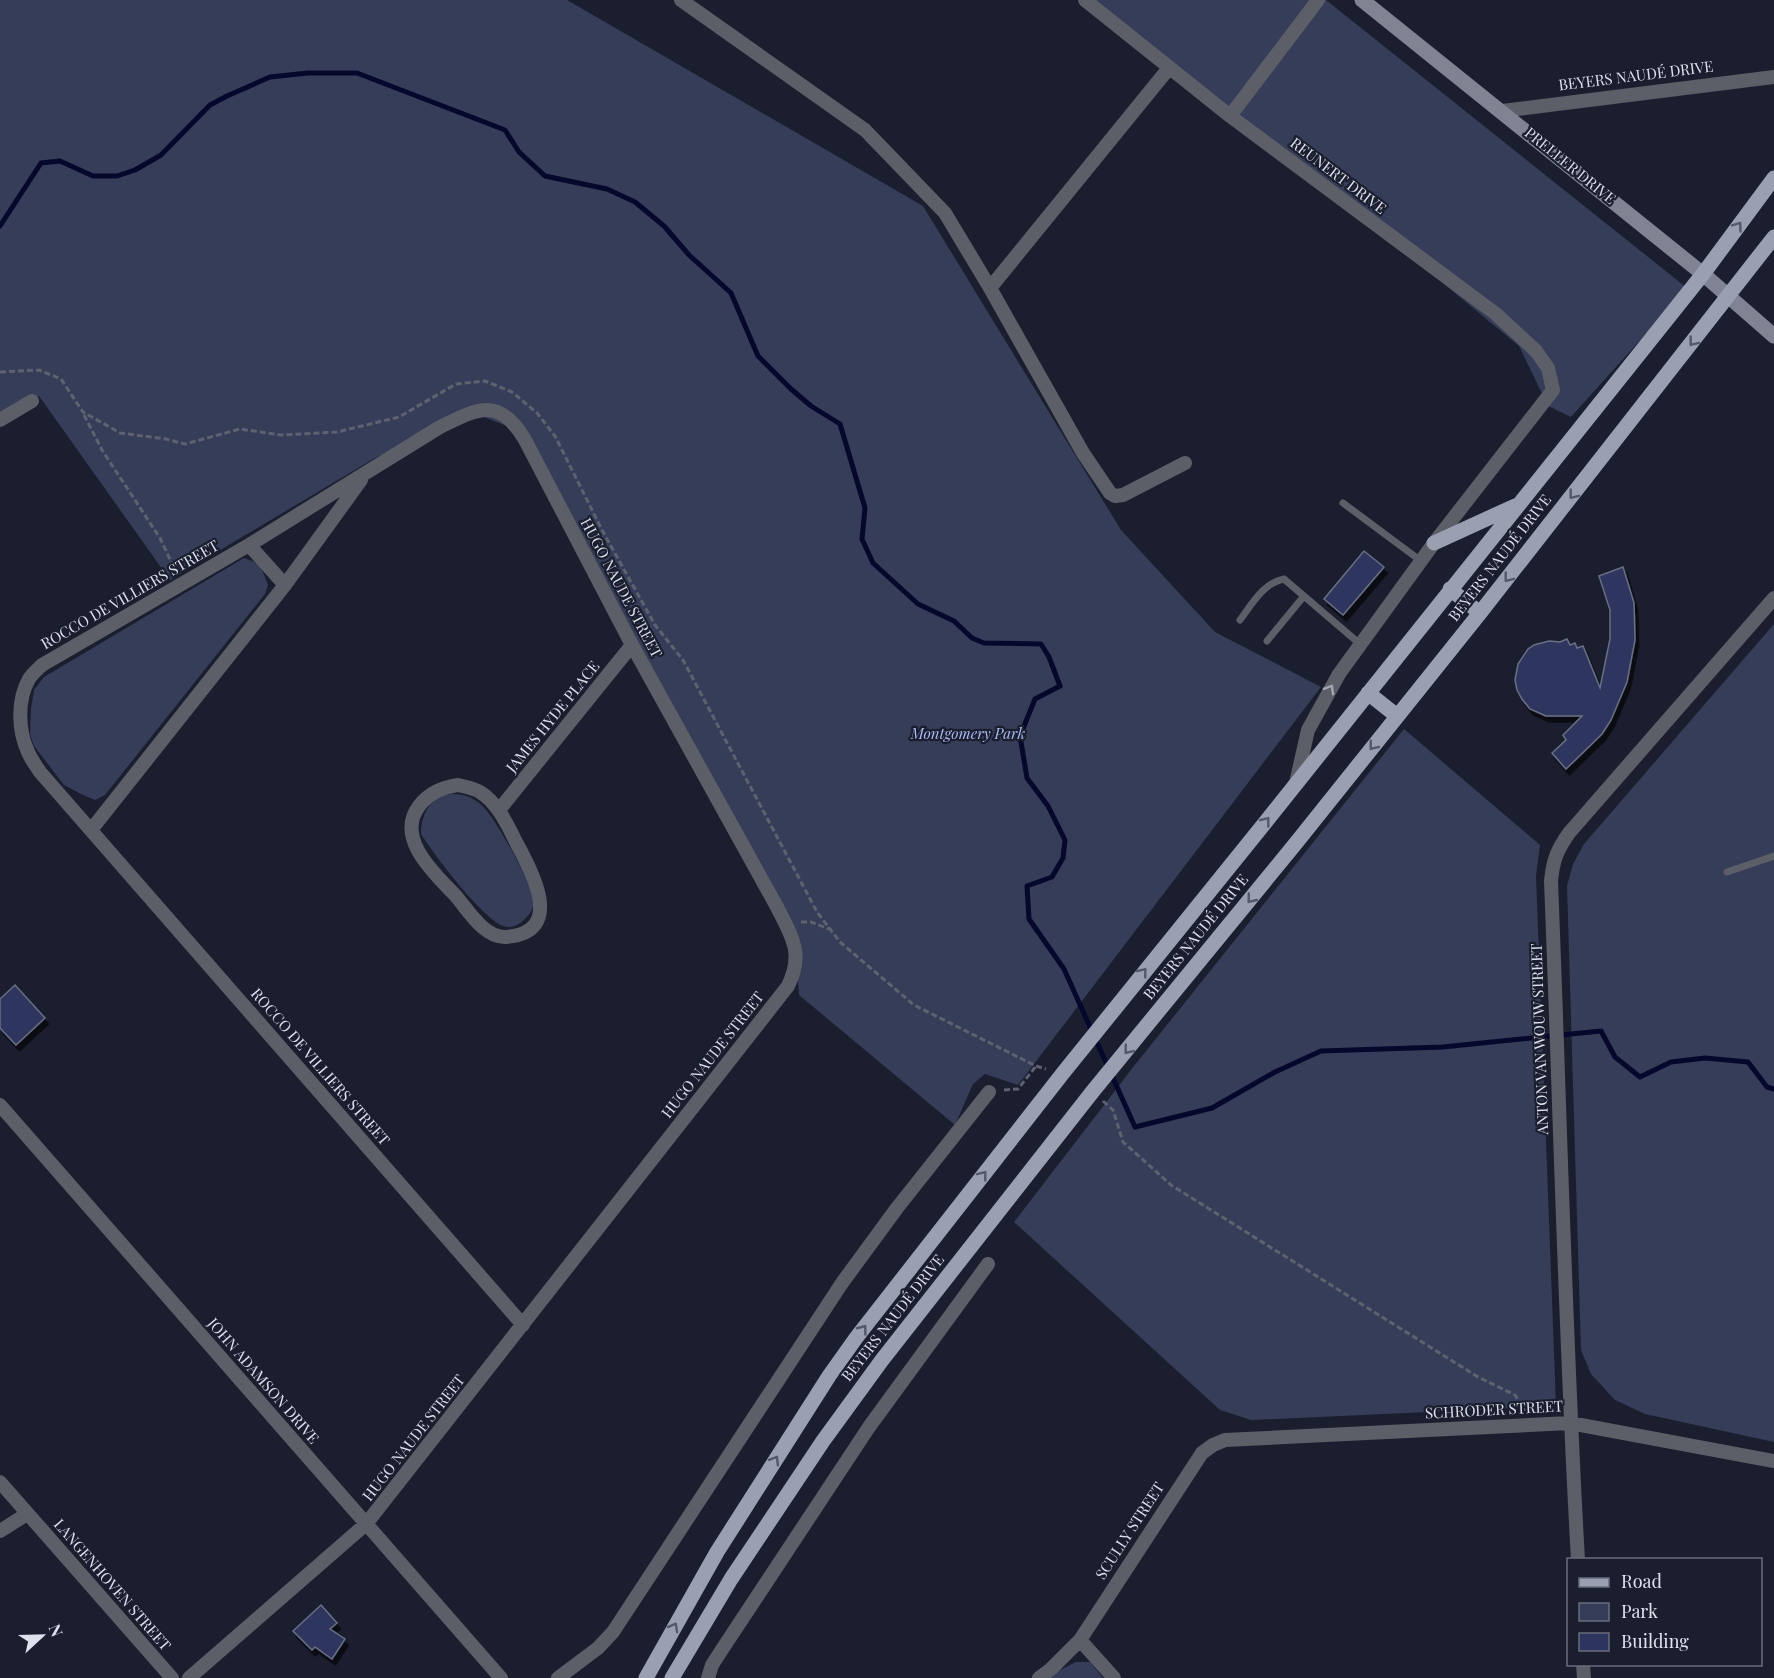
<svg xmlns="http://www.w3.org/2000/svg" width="1774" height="1678" font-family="'Playfair Display',serif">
<defs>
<filter id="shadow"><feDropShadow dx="3.5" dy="6" stdDeviation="0" flood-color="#0009"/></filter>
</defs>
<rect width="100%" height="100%" fill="#1a1e2e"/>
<!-- green -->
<path fill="#363d59" d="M0,0H567L923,206L1121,530L1215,632L1321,687L1018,1085L985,1074L973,1084L955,1125L799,995L794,932L525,433L471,412L375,458L170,580L39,396L0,419Z
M1092,0H1326L1687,288L1571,417L1548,406L1519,346L1232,109Z
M244,558C261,563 262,569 268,585L265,594L105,795L95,800L81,794L64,785L34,746L30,734L31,708L34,690L44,677Z
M1774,624V1442L1645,1414L1615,1400L1591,1374L1581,1350L1567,886L1573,864L1584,844Z
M1404,729L1540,845L1536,876L1556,1406L1251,1420L1220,1410L1014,1222L1134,1066Z
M451,794C458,794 467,795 473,799C479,802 486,809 490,815C499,827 534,887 534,900C534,910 528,917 520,923C515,927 509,928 503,926C481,917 435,856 421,834C421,814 430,797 451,794Z
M1076,1662H1090L1103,1678H1044Z"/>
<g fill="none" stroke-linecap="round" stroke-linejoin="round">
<!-- stream -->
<path stroke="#06072c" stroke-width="5" d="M0,226L41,163L60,161L93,176H117L135,170L161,155L210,105L227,96L270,77L308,73H357L505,130L519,152L545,176L607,189L635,202L664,226L689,255L731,293L758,356L791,389L811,406L840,424L865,508L862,539L873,563L918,604L954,621L972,638L984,643L1041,644L1049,657L1060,686L1035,699L1020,736L1027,778L1048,806L1065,840L1063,858L1052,877L1027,886L1029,919L1064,969L1135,1127L1212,1108L1275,1072L1321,1051L1443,1047L1601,1031L1615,1057L1640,1077L1671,1062L1705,1058L1748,1062L1767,1087L1774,1089"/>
</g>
<!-- building -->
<path fill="#2d355f" stroke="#696f83" stroke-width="1.5" filter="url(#shadow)" d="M1364,551L1384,567L1343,615L1324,599Z
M1623,567L1634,603L1635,640L1627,682L1611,720L1602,734L1566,769L1552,753L1566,740L1563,735L1582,716H1546L1530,709L1522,699L1517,690L1515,680L1518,664L1528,649L1534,645L1549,641L1560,642L1567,639L1570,645L1575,643L1577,648L1583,646L1600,688L1610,639V610L1599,576Z
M15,985L45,1018L16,1045L0,1028V999Z
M321,1605L337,1623L330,1629L345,1639L332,1659L315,1647L312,1650L293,1631Z"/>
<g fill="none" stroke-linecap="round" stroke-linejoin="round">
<!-- path -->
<path stroke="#5e6270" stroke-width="3" stroke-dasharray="6 3" stroke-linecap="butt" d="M0,372L39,370L61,379L83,412L120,433L166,439L185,444L240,429L281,435L337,432L399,417L456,384L485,381L512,392L537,413L555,436L602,530L655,625L683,660L817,912L840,942L914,1005L1036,1066L1046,1069
M84,415L102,450L160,538L176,572
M801,922H811L829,929
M1004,1090L1018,1089L1036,1066
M1103,1101L1113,1110L1123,1142L1171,1185L1478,1377L1515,1395L1525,1411"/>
<!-- service -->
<path stroke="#5c5f68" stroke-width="7" d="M1343,503L1421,561
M1240,620C1252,604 1263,583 1284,579L1360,644
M1267,641L1304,596
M1727,872L1774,856"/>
<!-- minor -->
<path stroke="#5c5f68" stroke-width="14" d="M681,0L865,130L945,213L990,288
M1085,0L1230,116L1496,314L1536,351L1548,368L1553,390L1434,543L1339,674L1308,730L1296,783
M1169,68L990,288L1083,453L1110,493L1115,496L1123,495L1185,463
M1502,111L1774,77
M1230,116L1318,0
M0,420L32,401
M249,545L285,585
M458,785C466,787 474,788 480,792C498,803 508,826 517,844C533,873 565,933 506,937C484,938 468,910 455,895C434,873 395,838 419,806C429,793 443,787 458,785Z
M499,810L632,645
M91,830L285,585L361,480
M0,1105L501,1678
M0,1482L172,1678
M0,1531L27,1514
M1578,1560C1565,1334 1560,1107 1551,881C1553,860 1557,850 1569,833L1774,598
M1080,1640L1114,1678
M1583,1664L1584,1678
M189,1678L366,1524L788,986C804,953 792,937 777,907L632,645L524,438C498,396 477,409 440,427L249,545L42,665C38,669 32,674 29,679C17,700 18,730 28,752C31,759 36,766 40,772L523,1325
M558,1678L598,1648L613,1632L842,1283L897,1208L989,1092
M708,1678L712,1665L723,1648L869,1427L988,1264
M1039,1678L1051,1669L1080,1640L1202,1453L1213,1445L1225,1440L1570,1423L1774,1461"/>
<!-- secondary -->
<path stroke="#7f8392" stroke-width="15" d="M1362,0L1703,274L1774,336"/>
<!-- primary -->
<path stroke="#9a9fb2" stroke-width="15" d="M1434,543L1515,506
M1450,589L1480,613
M1368,693L1397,716
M646,1678L717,1552L829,1376L856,1338L1063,1073L1264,824L1703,274L1774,178
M672,1678L731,1579L823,1441L882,1360L1093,1091L1296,843L1480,613L1774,237"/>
</g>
<!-- one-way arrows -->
<defs><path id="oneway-chevron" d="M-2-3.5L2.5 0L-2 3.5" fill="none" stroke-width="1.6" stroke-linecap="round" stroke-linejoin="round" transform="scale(1.5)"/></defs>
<g stroke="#545869">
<use href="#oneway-chevron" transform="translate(1738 226) rotate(-54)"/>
<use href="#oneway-chevron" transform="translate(1693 342) rotate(128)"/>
<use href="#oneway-chevron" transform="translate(1573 495) rotate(128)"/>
<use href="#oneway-chevron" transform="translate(1508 578) rotate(128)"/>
<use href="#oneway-chevron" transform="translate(1373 746) rotate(128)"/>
<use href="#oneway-chevron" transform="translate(1266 821) rotate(-52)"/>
<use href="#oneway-chevron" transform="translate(1251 899) rotate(129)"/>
<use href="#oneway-chevron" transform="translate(1143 972) rotate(-52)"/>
<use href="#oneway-chevron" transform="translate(1128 1050) rotate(129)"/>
<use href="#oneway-chevron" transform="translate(983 1175) rotate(-52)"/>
<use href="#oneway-chevron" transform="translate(863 1329) rotate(-53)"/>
<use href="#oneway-chevron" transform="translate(775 1460) rotate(-58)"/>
<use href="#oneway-chevron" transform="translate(674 1627) rotate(-61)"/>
</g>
<use stroke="#a4a7b2" href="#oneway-chevron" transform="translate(1330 689) rotate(-60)"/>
<g text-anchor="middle" stroke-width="4.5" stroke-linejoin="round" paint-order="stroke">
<!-- street labels -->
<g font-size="15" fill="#dfe2ee" stroke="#1a1e2e">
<text transform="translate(1636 76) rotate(-7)" y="5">BEYERS NAUDÉ DRIVE</text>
<text transform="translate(1570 166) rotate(39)" y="5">PRELLER DRIVE</text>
<text transform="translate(1338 176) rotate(37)" y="5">REUNERT DRIVE</text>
<text transform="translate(1500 558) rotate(-52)" y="5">BEYERS NAUDÉ DRIVE</text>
<text transform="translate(621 588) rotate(62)" y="5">HUGO NAUDE STREET</text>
<text transform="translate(130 595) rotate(-30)" y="5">ROCCO DE VILLIERS STREET</text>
<text transform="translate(553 717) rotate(-51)" y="5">JAMES HYDE PLACE</text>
<text transform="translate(1196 937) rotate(-51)" y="5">BEYERS NAUDÉ DRIVE</text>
<text transform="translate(1540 1039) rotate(-92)" y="5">ANTON VAN WOUW STREET</text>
<text transform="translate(713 1055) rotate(-52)" y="5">HUGO NAUDE STREET</text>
<text transform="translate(320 1067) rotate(49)" y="5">ROCCO DE VILLIERS STREET</text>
<text transform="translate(893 1318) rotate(-52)" y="5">BEYERS NAUDÉ DRIVE</text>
<text transform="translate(263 1381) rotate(49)" y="5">JOHN ADAMSON DRIVE</text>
<text transform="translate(1494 1410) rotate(-3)" y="5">SCHRODER STREET</text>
<text transform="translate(414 1438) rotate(-52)" y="5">HUGO NAUDE STREET</text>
<text transform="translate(1130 1531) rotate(-57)" y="5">SCULLY STREET</text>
<text transform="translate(112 1585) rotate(49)" y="5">LANGENHOVEN STREET</text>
</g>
<!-- park labels -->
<g font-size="15" font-style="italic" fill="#adbcf6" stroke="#1a1e2e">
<text x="968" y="739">Montgomery Park</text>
</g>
</g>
<!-- legend -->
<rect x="1567" y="1558" width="195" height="108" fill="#1a1e2e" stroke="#696c7b" stroke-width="1.5"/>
<rect x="1579" y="1578" width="30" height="9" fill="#9a9fb2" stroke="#696c7b" stroke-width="1.5"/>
<text x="1621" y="1588" font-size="18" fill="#dfe2ee">Road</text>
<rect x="1579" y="1603" width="30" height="18" fill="#363d59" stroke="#696c7b" stroke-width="1.5"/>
<text x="1621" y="1618" font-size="18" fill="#dfe2ee">Park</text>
<rect x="1579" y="1633" width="30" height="18" fill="#2d355f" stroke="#696c7b" stroke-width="1.5"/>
<text x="1621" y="1648" font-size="18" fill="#dfe2ee">Building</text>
<!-- north arrow -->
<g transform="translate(42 1636) rotate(68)" stroke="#1a1e2e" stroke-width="4.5" paint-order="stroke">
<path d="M0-4.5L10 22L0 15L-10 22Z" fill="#dfe2ee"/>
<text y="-9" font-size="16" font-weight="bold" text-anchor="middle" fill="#dfe2ee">N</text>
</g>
</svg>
